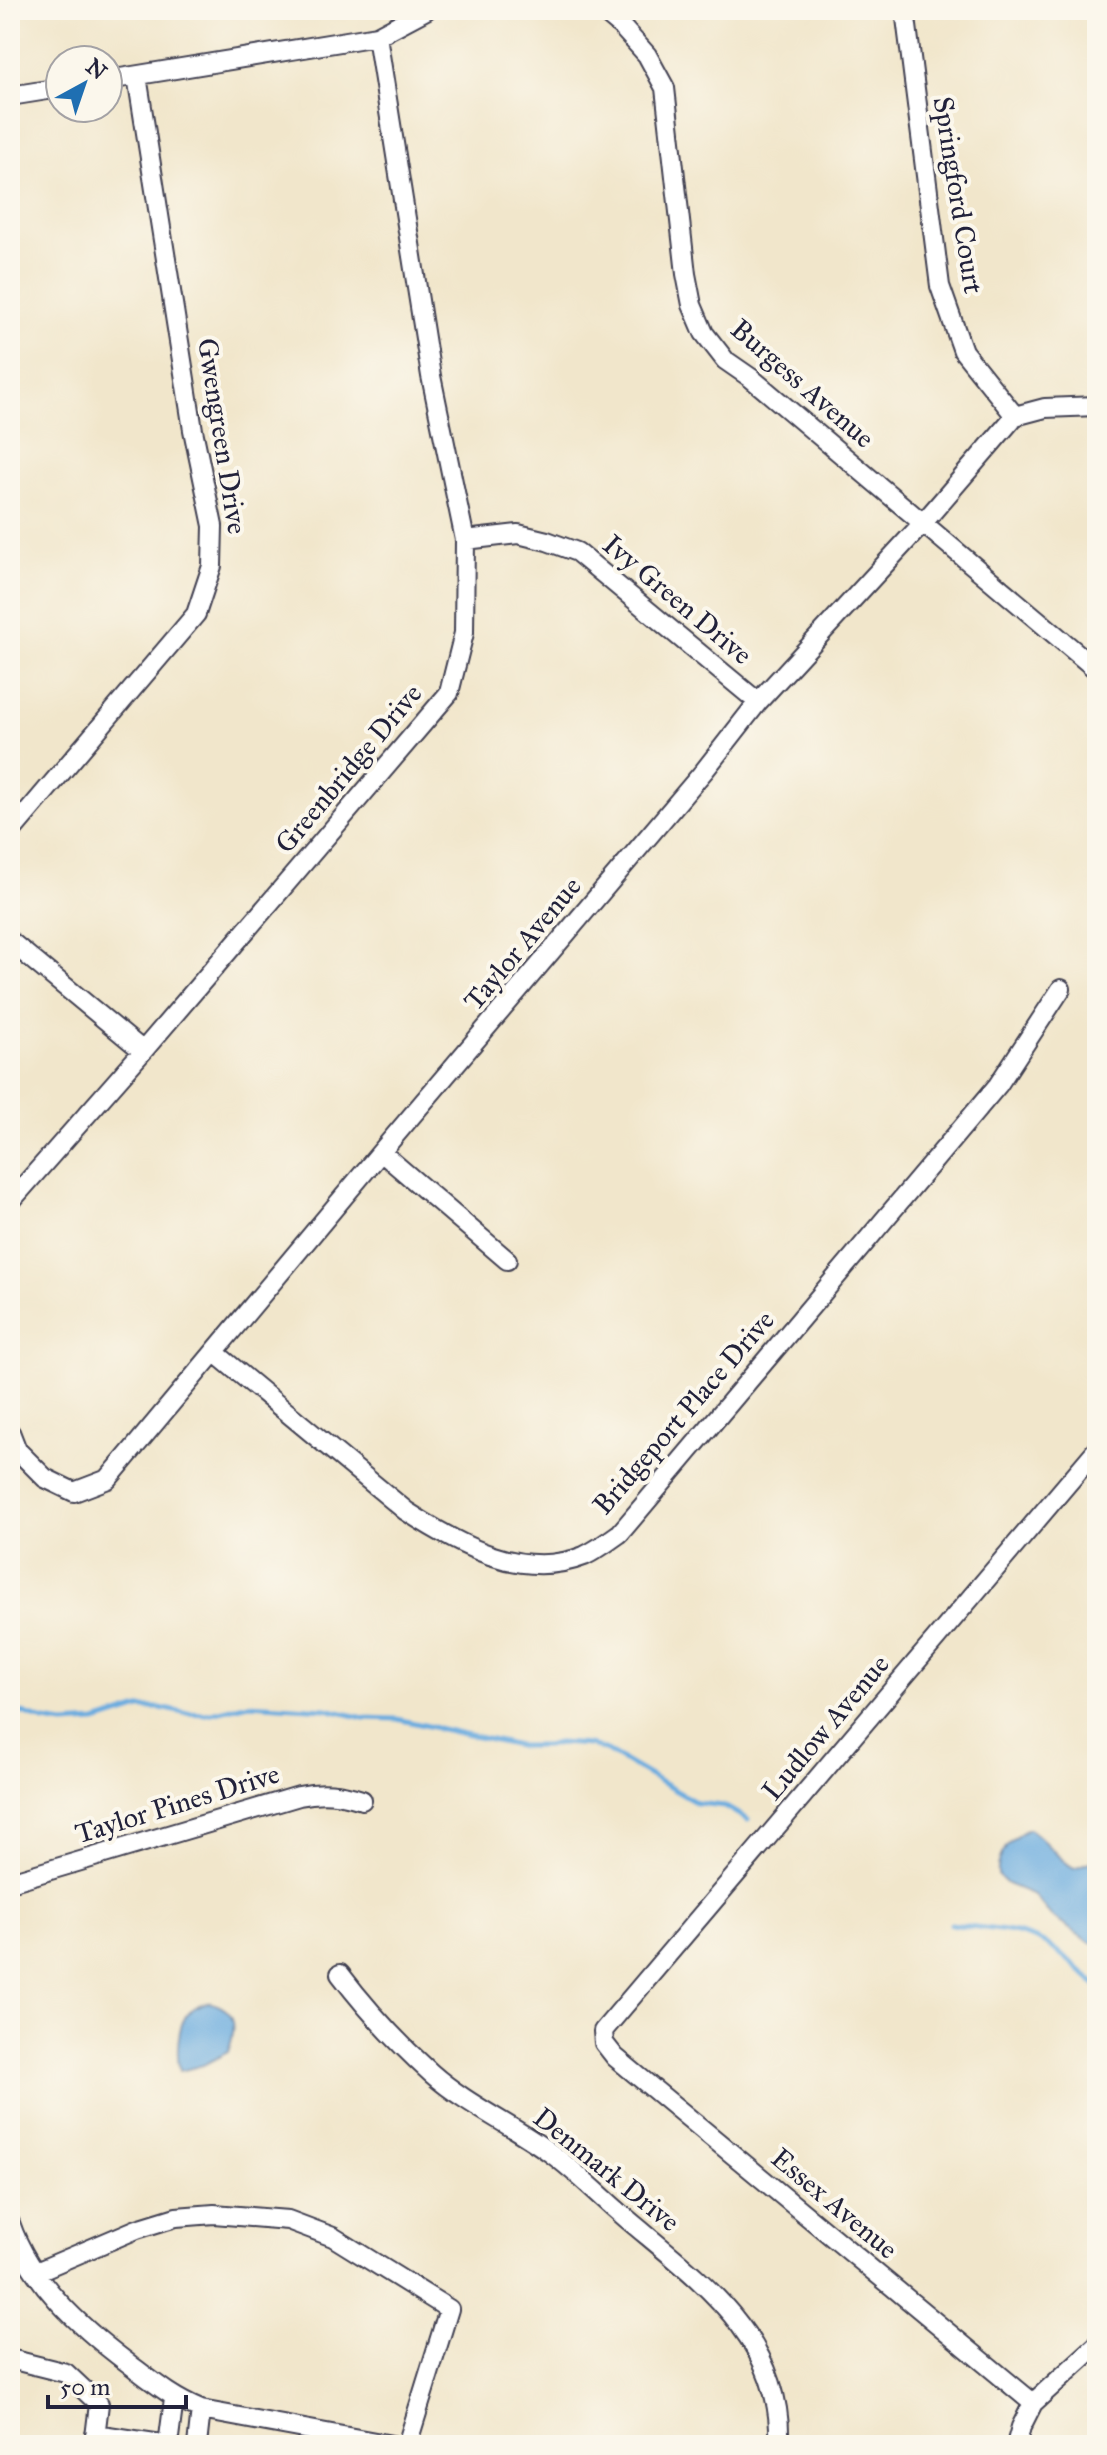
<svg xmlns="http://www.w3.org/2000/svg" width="1107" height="2455" font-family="'IM FELL Great Primer',serif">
<rect width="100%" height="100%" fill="#fbf7ec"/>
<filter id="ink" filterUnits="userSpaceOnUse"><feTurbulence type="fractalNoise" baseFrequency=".0125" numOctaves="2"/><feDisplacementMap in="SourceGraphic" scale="16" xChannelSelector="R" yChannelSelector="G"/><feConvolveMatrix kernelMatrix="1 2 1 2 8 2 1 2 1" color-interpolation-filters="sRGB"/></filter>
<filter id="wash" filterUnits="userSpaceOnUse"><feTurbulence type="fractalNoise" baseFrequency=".006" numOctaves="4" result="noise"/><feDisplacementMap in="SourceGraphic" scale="32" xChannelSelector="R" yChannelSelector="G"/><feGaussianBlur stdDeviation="1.8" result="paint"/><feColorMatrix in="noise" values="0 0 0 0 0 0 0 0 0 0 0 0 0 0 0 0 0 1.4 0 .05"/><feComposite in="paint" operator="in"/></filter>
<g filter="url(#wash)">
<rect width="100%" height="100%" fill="#f1e6cb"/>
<!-- water -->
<path fill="#6aacdf" stroke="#46678d" stroke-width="2" d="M1029,1829C1046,1840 1056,1858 1074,1868L1097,1859V1944L1091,1943L1052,1917L1034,1895L1007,1884L998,1875C996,1856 1011,1836 1029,1829Z
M208,2002C238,2009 237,2027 228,2052L203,2065L180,2071C176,2055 177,2023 190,2011C194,2006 202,2004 208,2002Z"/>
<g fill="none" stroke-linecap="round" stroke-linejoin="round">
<!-- stream -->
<path stroke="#6aacdf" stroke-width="5" d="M10,1708L44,1721L64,1724L96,1722L140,1708H160L184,1713L207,1714L249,1704L326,1709L364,1718L397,1719L518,1746H546L558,1743L590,1745L607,1751L697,1803L724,1806L748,1820
M951,1924C979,1928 1012,1929 1038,1940C1060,1950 1079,1970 1097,1986"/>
</g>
</g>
<g filter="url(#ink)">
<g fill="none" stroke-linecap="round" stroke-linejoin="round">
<!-- minor casing -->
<g stroke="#413f51" stroke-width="22">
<path id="minor" d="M602,10L621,26L647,55L665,88L686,274L692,305L704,333L725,360L751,378L1097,670
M905,10L940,286L963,351L1015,416
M108,80L377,36L426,10
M10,96L60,88
M465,540L518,534L547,541L577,552L758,702
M10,833L196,614L212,566L213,526L193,430L137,76
M10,941L143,1051
M381,1152L507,1260
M10,1202L143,1051L449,693L464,633L465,540L431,376L377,36
M214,1352L406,1511C457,1544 521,1581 584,1556C597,1550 609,1541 620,1533L998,1085L1061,989
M10,1432L17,1450L45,1478L74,1492L108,1479L381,1152L704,771L758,702L923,523L1015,416L1045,408L1097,406
M10,1882L299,1796C322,1791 340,1793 362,1800
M340,1974C365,2007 400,2045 431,2073C467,2105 513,2125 552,2154C578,2173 601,2197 626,2218C698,2279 784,2338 779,2445
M10,2223C30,2282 80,2327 128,2363C153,2382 172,2398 201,2410L392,2445
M36,2272L137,2229L176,2217L214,2214L288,2220L333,2237L449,2309L407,2445
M10,2359L66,2373L99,2404L94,2445
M1033,2403L615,2057L604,2043L603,2031L1097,1449
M95,2434L168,2445
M168,2445L174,2399
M197,2445L201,2410
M1016,2445L1021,2427L1033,2403L1097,2345"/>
</g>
<!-- minor -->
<use href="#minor" stroke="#fff" stroke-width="18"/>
</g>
</g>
<g text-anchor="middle" stroke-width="8" stroke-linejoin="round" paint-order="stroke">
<!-- street labels -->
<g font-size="28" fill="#22223b" stroke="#fbf7ec">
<text transform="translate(959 195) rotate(81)" y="10">Springford Court</text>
<text transform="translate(803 383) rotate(41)" y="10">Burgess Avenue</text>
<text transform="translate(223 436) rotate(81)" y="10">Gwengreen Drive</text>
<text transform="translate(678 599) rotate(40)" y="10">Ivy Green Drive</text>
<text transform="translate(348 768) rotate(-50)" y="10">Greenbridge Drive</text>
<text transform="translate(522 943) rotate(-50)" y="10">Taylor Avenue</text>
<text transform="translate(683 1412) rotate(-49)" y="10">Bridgeport Place Drive</text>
<text transform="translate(825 1727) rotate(-50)" y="10">Ludlow Avenue</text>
<text transform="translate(177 1803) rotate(-17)" y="10">Taylor Pines Drive</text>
<text transform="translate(607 2169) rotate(39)" y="10">Denmark Drive</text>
<text transform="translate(835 2203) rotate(40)" y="10">Essex Avenue</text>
</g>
</g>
<!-- margin -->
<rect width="1107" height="2455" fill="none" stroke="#fbf7ec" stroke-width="40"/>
<!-- north arrow -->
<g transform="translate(84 84) rotate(40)"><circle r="38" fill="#fbf7ec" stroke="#a4a2a5" stroke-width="2"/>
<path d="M0-6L14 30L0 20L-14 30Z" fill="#1f6fb2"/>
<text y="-12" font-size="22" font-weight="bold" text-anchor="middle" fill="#22223b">N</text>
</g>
<!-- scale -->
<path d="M48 2395v12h138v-12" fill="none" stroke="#22223b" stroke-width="4"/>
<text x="60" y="2395" font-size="24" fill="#22223b" stroke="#fbf7ec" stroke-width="6" paint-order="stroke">50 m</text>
</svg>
